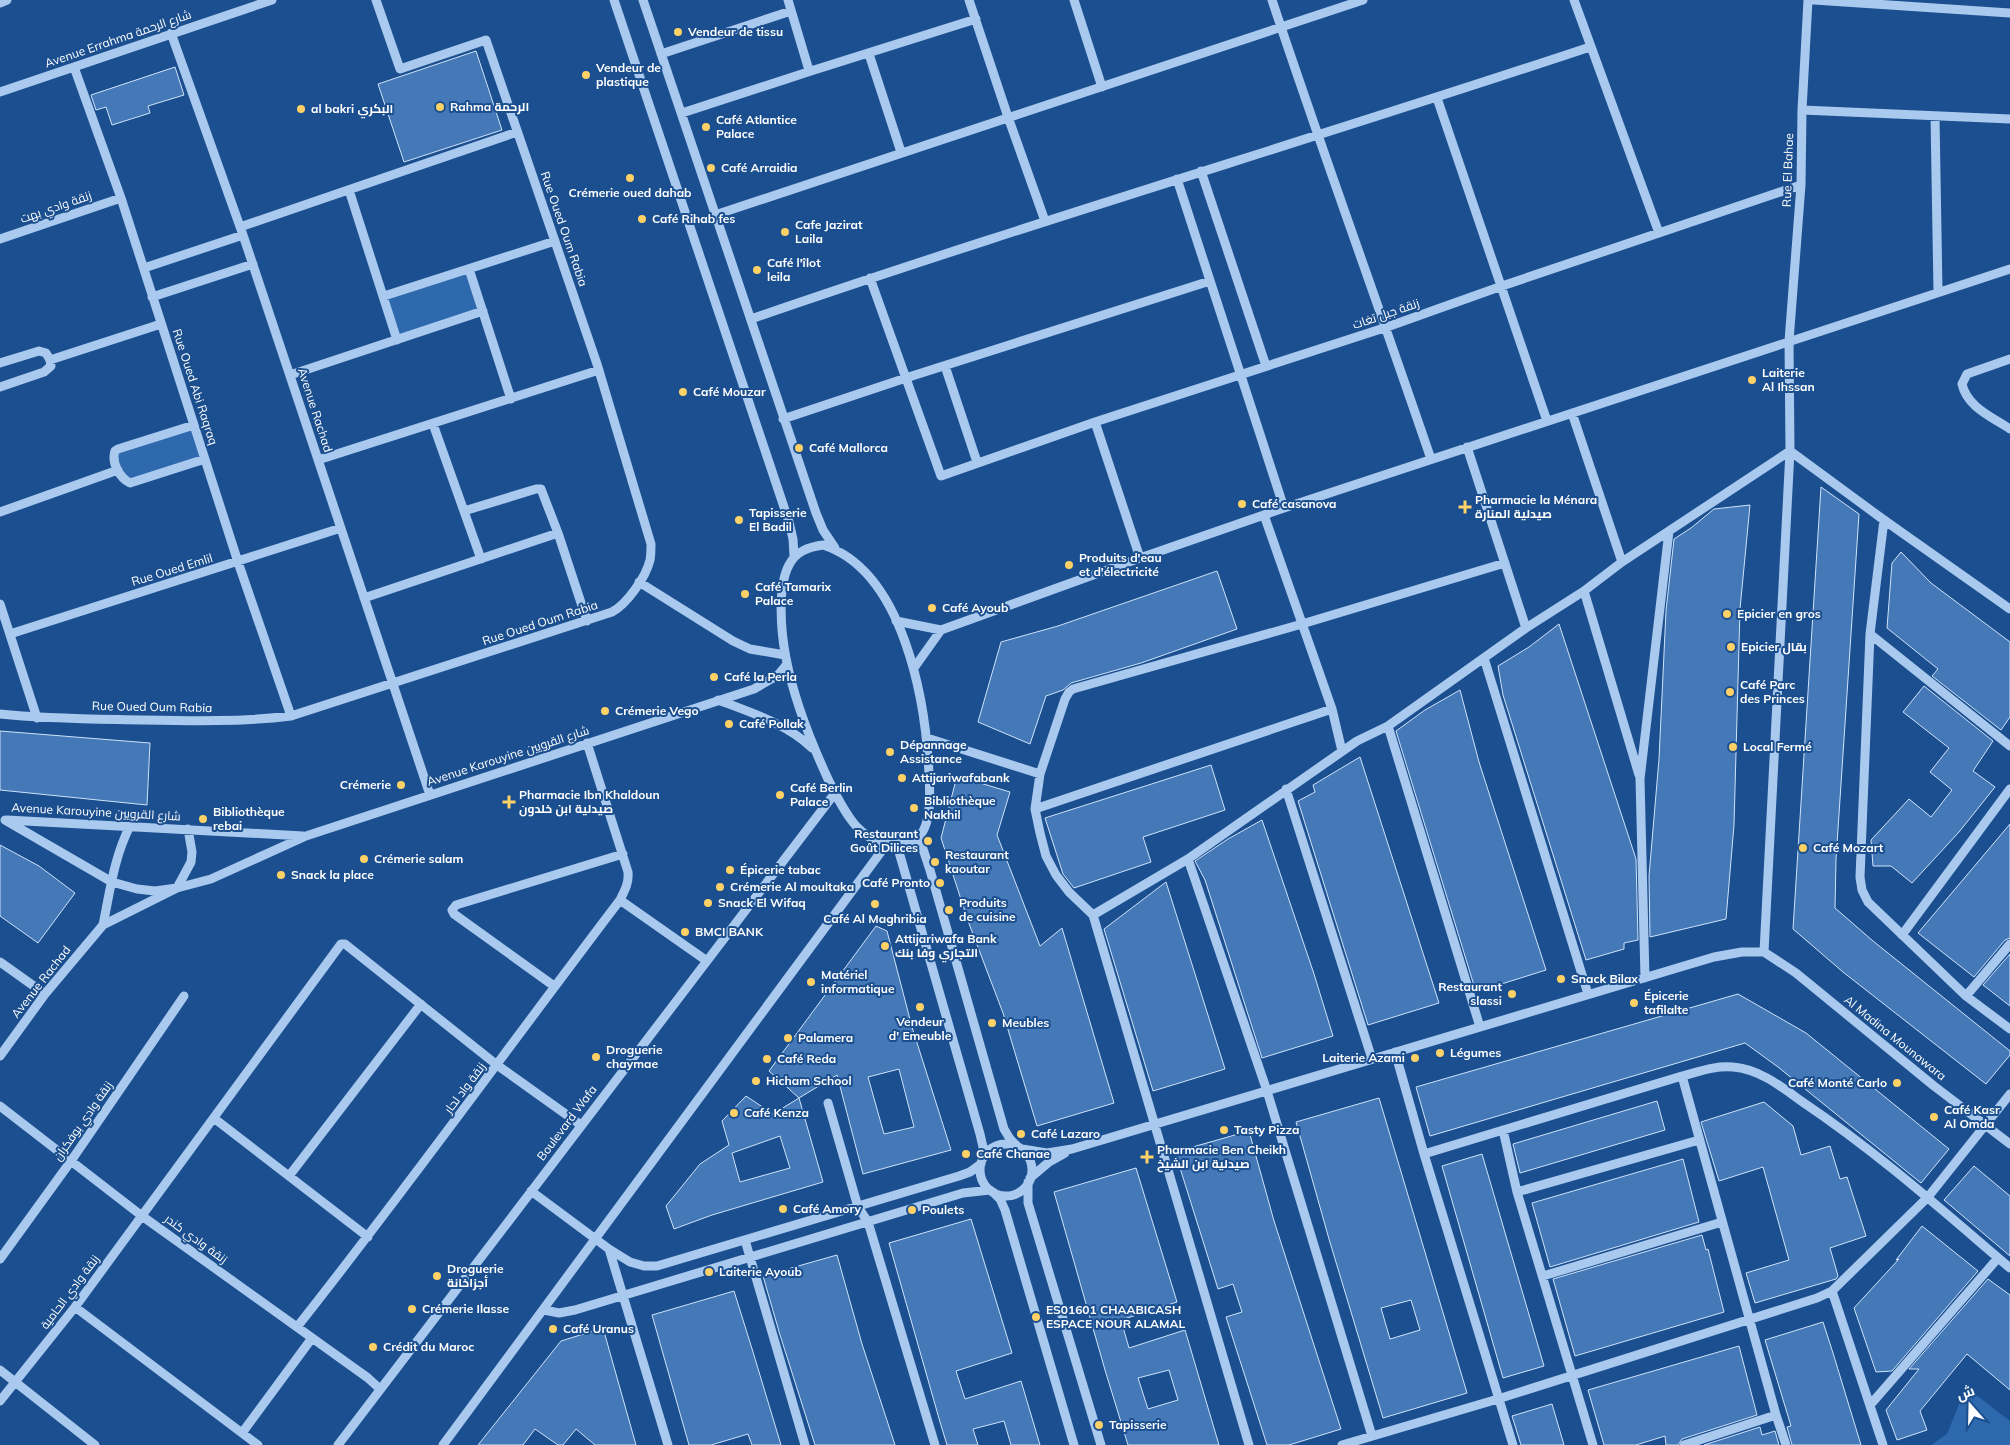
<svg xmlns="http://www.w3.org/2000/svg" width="2010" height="1445" font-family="Mulish,Cairo,sans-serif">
<rect width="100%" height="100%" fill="#1b4f8f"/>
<!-- green -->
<path fill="#2e69ad" d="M469,269L483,311L397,340L384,296Z
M194,425L205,459L130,483L114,455Z
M1966,1387L2010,1421V1445H1931L1947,1434Z"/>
<!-- building -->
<path fill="#4478b7" stroke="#cfe3fa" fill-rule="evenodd" d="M476,51L502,130L404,162L378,84Z
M175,67L184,95L148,106L150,113L112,125L106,107L96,110L91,95Z
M1821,487L1859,514L1836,859L1835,908L1873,941L2010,1051V1055L1986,1084L1843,972L1793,929Z
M1750,505L1740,609L1734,825L1726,919L1650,937L1649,876L1659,759L1666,611L1674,539L1691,528L1714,509Z
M1901,552L1931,583L2010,642V717L2001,730L1932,676L1938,669L1887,628L1892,563Z
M1217,571L1237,629L1141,663L1071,683L1063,690L1046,696L1030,744L978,722L1001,642L1058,626Z
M1559,624L1636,859L1638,940L1624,943V949L1586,960L1503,695L1498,666L1529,647Z
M1924,686L1993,741L1973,771L1995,787L1959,832L1912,883L1891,866H1873L1871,840L1909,799L1931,817L1952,790L1930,772L1949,748L1903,712Z
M1460,690L1479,762L1546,970L1476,992L1396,731L1425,710Z
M0,731L150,743L147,805L0,790Z
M1360,757L1439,1003L1368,1025L1298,801L1315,792L1313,785Z
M1211,765L1225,810L1143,837L1151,862L1074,888L1063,874L1045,818Z
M957,776L1010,792L997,835L1040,946L1062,928L1114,1103L1037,1126L1003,1013L968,921L941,838Z
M1262,820L1314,974L1333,1036L1262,1058L1205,880L1195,861L1228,839Z
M2010,824V938L2005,940L1974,977L1918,933Z
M0,845L39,866L75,893L38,943L0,916Z
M1166,882L1225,1069L1153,1091L1104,929Z
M876,926L887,931L912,1027L951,1150L863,1174L837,1075L799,1098L769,1071ZM899,1069L914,1127L884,1134L868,1077Z
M2010,954V1006L1983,985Z
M1738,994L1806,1033L1949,1149L1921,1183L1778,1067L1745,1043L1430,1136L1416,1087Z
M746,1096L773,1114L799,1098L823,1182L712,1215L674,1229L666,1206L700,1164L729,1145L722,1121ZM780,1136L790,1168L740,1182L732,1153Z
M1379,1098L1467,1393L1383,1418L1329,1239L1296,1122ZM1411,1300L1420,1330L1390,1339L1381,1308Z
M1657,1101L1665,1130L1520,1173L1513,1144Z
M1764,1102L1793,1126L1801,1155L1830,1146L1840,1179L1847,1177L1866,1236L1830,1248L1838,1276L1836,1279L1755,1303L1746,1273L1789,1260L1763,1167L1719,1181L1701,1122Z
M1249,1131L1274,1221L1341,1429L1289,1445H1267L1226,1317L1242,1312L1233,1284L1218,1289L1175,1152Z
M1482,1154L1544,1366L1503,1378L1442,1166Z
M1683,1159L1699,1222L1550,1267L1532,1203Z
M1974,1166L2010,1196V1256L1944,1200Z
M1136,1168L1177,1302L1121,1320L1129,1348L1185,1330L1219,1445H1128L1105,1370L1054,1192ZM1169,1370L1178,1400L1148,1409L1138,1378Z
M971,1219L1012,1353L956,1371L965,1399L1021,1381L1040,1445H1011L1004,1421L973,1429L978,1445H947L940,1422L889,1243Z
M1922,1226L1978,1271L1892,1371L1876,1372L1854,1308L1899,1259L1896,1260Z
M1702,1235L1706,1250L1708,1249L1724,1312L1575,1356L1553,1279Z
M837,1255L862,1344L895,1445H815L780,1335L763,1276Z
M1988,1279L2010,1295V1390L1967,1354L1920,1411L1927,1430L1897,1440L1886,1410L1919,1369H1909Z
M734,1291L753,1352L781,1445H752L748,1434L711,1445H689L652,1315Z
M1823,1322L1833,1353L1861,1445H1792L1787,1427L1791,1426L1765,1340Z
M603,1328L636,1445H595L576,1429L563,1445H558L535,1429L523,1445H478L561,1341Z
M1739,1346L1757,1415L1682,1439L1678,1445H1666L1665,1436L1636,1445H1604L1588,1390Z
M1552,1404L1564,1445H1521L1512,1416Z
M1760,1427L1762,1435L1775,1431L1779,1445H1704Z"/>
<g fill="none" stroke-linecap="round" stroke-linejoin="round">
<!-- minor -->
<path stroke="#a9c9ee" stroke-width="9" d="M614,0L789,522L793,539L794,556
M643,0L816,513L823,530L835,548
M788,0L808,67L811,71L976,19
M969,0L1008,117L1045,221
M1074,0L1102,87
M1272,0C1323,154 1379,306 1431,459
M1574,0L1659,233
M1814,0L2010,13
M0,3L7,0
M171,33L243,235L430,795
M661,54L791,11
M869,54L901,152
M74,67L121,198L238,562L291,716
M0,92L272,0
M1437,98L1547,421
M1802,110L2010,119
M682,113L811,71
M1935,116L1938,292
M1201,171L1266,366
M1177,179L1284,508
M349,190L397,340
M715,215L1363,0
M240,227L517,132
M0,239L121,198
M144,268L243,235
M469,269L511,399
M870,278L941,476L1095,422L1387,327L1502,286L1801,185
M384,296L555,241
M152,297L253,264
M751,319C1029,223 1311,140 1590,47
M2010,359L1967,374L1962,384C1967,407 1992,417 2010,429
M0,363L39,351L46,353L50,360L161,324
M945,366L977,462
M290,375L483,311
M0,387L44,372L51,366L50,360
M1572,413L1622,562
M783,419L912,376L1210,281
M1095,422L1140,558
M433,424L481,559
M194,425L118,449L115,451C111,463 120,478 130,483L205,459
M1467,447L1526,628
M318,460L599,370
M464,511L536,489H541L558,533L587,621
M0,512L118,470
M1264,515L1332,709L1342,751
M1884,520L1870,634L1860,877L1862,890L1868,902L1966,996L2010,1029
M823,545C904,571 926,702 929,775C930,791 932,826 918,837C913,842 904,844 897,844C882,846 868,838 857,827C845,814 836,795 828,779C810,740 794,700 786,658C781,633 777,587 789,565C796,551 809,547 823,545Z
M639,582L733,641L750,649L785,655
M1584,591L1639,775
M364,598L558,533
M0,604L37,718
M896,621L941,630L1140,558L1284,508L2010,269
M10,634L341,528
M1870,634L2010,746
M1484,658L1588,994
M914,668L941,630
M718,700C750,712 787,724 812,748
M0,714C47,719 94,719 142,720C192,721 241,722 291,716L612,612C627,604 646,577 650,560C651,555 651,549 651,544L597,364L486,40L400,69L376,0
M1388,726L1480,1027
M927,738L1040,774
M1286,789L1372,1059
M1035,809L1332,709
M5,820L112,882L137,889L155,891L177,888L211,879L306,836L754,689L778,675L787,664
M7,820L303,836
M919,837L930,870L1004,1129L1010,1139L1018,1147
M897,845L980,1134L983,1147L982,1159
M1188,859L1267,1091L1372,1436
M620,900L707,961
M1093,915L1188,859L1357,741L1388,726L1526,628L1584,591L1622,562L1790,451L1884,520L2010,609
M103,925C110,891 114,857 130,826
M1902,935L2010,789
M1764,952L1790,451L1789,341L1801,185L1802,110L1808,0
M1764,952L1796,973L1934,1086L2010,1144
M0,962L45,994
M1645,978L1640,779L1669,531
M554,986L454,914L452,910L456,905L623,854
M1966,996L2010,944
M1395,1052L1424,1154L1513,1445
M0,1056L45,994L103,925L177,888L191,862L192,852L188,829
M1682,1076L1776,1415L1786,1445
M828,1103L858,1207L868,1222L935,1445
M0,1106L142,1216L368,1378L380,1389
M215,1119L368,1237
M1503,1130L1517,1192L1593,1445
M980 1170a26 26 0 1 1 52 0a26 26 0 1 1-52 0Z
M1022,1149L1047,1153L1072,1149L1714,957L1742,952H1764
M1424,1154L1682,1076C1698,1072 1716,1065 1733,1067C1760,1069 1783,1088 1804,1103C1877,1152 1943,1211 2010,1268
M289,1176L421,1004
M1030,1178L1049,1162L1065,1153
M1028,1182V1203L1101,1445
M531,1191L609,1249L630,1262L644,1266H657L959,1176L970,1172L981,1164
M993,1192L1000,1199L1005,1210L1074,1445
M1517,1192L1699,1140
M745,1240L805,1445
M609,1249L668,1445
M0,1259L71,1161L184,996
M1543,1276L1722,1222
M1832,1291L1883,1445
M75,1307L242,1433L312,1338
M544,1310L559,1313L575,1310L963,1193L990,1190
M297,1327C408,1187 512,1042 620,900C625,890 629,883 628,872L587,743
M0,1370L95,1445
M0,1401L75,1307L341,944H345L497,1065L581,1125
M1871,1404L1998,1258
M242,1433L258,1445
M338,1445L835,793
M443,1445L886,845
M1249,1445L1093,915L1069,892L1056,875L1046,856L1040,833L1035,809L1040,774L1065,699L1069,692L1073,689L1302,624L1505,563
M1342,1445L1498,1399L1817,1298L1832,1291L1928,1197L2010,1094
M1684,1445L1776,1415"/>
</g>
<!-- markers -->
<g fill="#ffd166" stroke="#1b4f8f" stroke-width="2">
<circle cx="678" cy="32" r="5"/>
<circle cx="586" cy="75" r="5"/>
<circle cx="440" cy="107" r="5"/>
<circle cx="301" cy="109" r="5"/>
<circle cx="706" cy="127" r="5"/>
<circle cx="711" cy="168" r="5"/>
<circle cx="630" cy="178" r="5"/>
<circle cx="642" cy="219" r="5"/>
<circle cx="785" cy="232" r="5"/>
<circle cx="757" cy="270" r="5"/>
<circle cx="1752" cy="380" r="5"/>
<circle cx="683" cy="392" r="5"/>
<circle cx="799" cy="448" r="5"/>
<circle cx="1242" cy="504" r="5"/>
<path d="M1462.5 499.5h5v5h5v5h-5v5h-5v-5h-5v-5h5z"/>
<circle cx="739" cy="520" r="5"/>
<circle cx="1069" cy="565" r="5"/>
<circle cx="745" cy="594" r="5"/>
<circle cx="932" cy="608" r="5"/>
<circle cx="1727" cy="614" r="5"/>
<circle cx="1731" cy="647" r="5"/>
<circle cx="714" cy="677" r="5"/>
<circle cx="1730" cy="692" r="5"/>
<circle cx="605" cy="711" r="5"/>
<circle cx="729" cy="724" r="5"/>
<circle cx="1733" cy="747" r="5"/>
<circle cx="890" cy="752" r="5"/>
<circle cx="902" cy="778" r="5"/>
<circle cx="401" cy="785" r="5"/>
<circle cx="780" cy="795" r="5"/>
<path d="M506.5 794.5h5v5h5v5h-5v5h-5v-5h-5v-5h5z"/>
<circle cx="914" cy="808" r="5"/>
<circle cx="203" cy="819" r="5"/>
<circle cx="928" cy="841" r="5"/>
<circle cx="1803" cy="848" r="5"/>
<circle cx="364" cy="859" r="5"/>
<circle cx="935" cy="862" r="5"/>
<circle cx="730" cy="870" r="5"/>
<circle cx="281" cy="875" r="5"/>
<circle cx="940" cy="883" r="5"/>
<circle cx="720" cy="887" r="5"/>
<circle cx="708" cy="903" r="5"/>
<circle cx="875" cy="904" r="5"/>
<circle cx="949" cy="910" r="5"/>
<circle cx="685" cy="932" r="5"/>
<circle cx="885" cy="946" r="5"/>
<circle cx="1561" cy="979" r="5"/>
<circle cx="811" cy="982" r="5"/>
<circle cx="1512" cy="994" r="5"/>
<circle cx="1634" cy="1003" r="5"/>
<circle cx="920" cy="1007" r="5"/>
<circle cx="992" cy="1023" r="5"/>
<circle cx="788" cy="1038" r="5"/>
<circle cx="1440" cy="1053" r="5"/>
<circle cx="596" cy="1057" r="5"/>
<circle cx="1415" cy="1058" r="5"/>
<circle cx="767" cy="1059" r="5"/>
<circle cx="756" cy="1081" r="5"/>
<circle cx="1897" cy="1083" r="5"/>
<circle cx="734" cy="1113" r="5"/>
<circle cx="1934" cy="1117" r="5"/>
<circle cx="1224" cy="1130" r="5"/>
<circle cx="1021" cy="1134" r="5"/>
<circle cx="966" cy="1154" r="5"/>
<path d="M1144.5 1149.5h5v5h5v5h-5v5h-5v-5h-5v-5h5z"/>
<circle cx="783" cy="1209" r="5"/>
<circle cx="912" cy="1210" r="5"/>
<circle cx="709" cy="1272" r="5"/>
<circle cx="437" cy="1276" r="5"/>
<circle cx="412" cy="1309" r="5"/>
<circle cx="1036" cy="1317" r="5"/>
<circle cx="553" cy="1329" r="5"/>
<circle cx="373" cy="1347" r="5"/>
<circle cx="1099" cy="1425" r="5"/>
</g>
<g text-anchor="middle" stroke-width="4" stroke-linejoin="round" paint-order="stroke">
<!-- poi labels -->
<g font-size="12" font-weight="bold" fill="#fff" stroke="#1b4f8f" text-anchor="start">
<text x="688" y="36">Vendeur de tissu</text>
<text x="596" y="72">Vendeur de<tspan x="596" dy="14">plastique</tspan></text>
<text x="450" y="111">Rahma الرحمة</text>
<text x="311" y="113">al bakri البكري</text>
<text x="716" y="124">Café Atlantice<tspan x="716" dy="14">Palace</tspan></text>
<text x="721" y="172">Café Arraidia</text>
<text x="630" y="197" text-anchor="middle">Crémerie oued dahab</text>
<text x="652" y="223">Café Rihab fes</text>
<text x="795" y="229">Cafe Jazirat<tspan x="795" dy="14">Laila</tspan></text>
<text x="767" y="267">Café l'îlot<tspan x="767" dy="14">leila</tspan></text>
<text x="1762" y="377">Laiterie<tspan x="1762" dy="14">Al Ihssan</tspan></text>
<text x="693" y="396">Café Mouzar</text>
<text x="809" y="452">Café Mallorca</text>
<text x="1475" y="504">Pharmacie la Ménara<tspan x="1475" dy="14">صيدلية المنارة</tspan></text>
<text x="1252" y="508">Café casanova</text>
<text x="749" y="517">Tapisserie<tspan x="749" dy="14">El Badil</tspan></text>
<text x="1079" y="562">Produits d'eau<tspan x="1079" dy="14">et d'électricité</tspan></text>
<text x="755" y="591">Café Tamarix<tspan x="755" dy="14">Palace</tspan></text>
<text x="942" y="612">Café Ayoub</text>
<text x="1737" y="618">Epicier en gros</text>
<text x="1741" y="651">Epicier بقال</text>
<text x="724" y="681">Café la Perla</text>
<text x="1740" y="689">Café Parc<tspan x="1740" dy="14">des Princes</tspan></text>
<text x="615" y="715">Crémerie Vego</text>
<text x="739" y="728">Café Pollak</text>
<text x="900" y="749">Dépannage<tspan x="900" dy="14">Assistance</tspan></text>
<text x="1743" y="751">Local Fermé</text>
<text x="912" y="782">Attijariwafabank</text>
<text x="391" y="789" text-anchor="end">Crémerie</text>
<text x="790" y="792">Café Berlin<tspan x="790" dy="14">Palace</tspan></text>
<text x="519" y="799">Pharmacie Ibn Khaldoun<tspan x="519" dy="14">صيدلية ابن خلدون</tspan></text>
<text x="924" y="805">Bibliothèque<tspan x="924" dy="14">Nakhil</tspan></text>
<text x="213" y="816">Bibliothèque<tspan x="213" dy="14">rebai</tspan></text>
<text x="918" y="838" text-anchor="end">Restaurant<tspan x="918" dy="14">Goût Dilices</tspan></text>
<text x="1813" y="852">Café Mozart</text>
<text x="945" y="859">Restaurant<tspan x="945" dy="14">kaoutar</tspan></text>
<text x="374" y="863">Crémerie salam</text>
<text x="740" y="874">Épicerie tabac</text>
<text x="291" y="879">Snack la place</text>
<text x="930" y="887" text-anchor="end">Café Pronto</text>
<text x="730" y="891">Crémerie Al moultaka</text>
<text x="718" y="907">Snack El Wifaq</text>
<text x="959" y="907">Produits<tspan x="959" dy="14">de cuisine</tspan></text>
<text x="875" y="923" text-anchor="middle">Café Al Maghribia</text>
<text x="695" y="936">BMCI BANK</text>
<text x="895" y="943">Attijariwafa Bank<tspan x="895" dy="14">التجاري وفا بنك</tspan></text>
<text x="821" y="979">Matériel<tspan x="821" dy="14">informatique</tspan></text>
<text x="1571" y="983">Snack Bilax</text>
<text x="1502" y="991" text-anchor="end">Restaurant<tspan x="1502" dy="14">slassi</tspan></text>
<text x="1644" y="1000">Épicerie<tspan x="1644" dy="14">tafilalte</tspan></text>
<text x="920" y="1026" text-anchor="middle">Vendeur<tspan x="920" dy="14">d' Emeuble</tspan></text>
<text x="1002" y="1027">Meubles</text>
<text x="798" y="1042">Palamera</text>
<text x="606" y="1054">Droguerie<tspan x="606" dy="14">chaymae</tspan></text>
<text x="1450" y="1057">Légumes</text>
<text x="1405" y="1062" text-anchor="end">Laiterie Azami</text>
<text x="777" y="1063">Café Reda</text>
<text x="766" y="1085">Hicham School</text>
<text x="1887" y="1087" text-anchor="end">Café Monté Carlo</text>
<text x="1944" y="1114">Café Kasr<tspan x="1944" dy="14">Al Omda</tspan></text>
<text x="744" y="1117">Café Kenza</text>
<text x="1234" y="1134">Tasty Pizza</text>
<text x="1031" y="1138">Café Lazaro</text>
<text x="1157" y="1154">Pharmacie Ben Cheikh<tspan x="1157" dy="14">صيدلية ابن الشيخ</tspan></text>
<text x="976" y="1158">Café Chanae</text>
<text x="793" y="1213">Café Amory</text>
<text x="922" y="1214">Poulets</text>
<text x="447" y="1273">Droguerie<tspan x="447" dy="14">أجزاخانة</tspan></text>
<text x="719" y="1276">Laiterie Ayoub</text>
<text x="422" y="1313">Crémerie Ilasse</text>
<text x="1046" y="1314">ES01601 CHAABICASH<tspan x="1046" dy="14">ESPACE NOUR ALAMAL</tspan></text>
<text x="563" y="1333">Café Uranus</text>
<text x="383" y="1351">Crédit du Maroc</text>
<text x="1109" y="1429">Tapisserie</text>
</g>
<!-- street labels -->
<g font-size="12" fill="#fff" stroke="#1b4f8f">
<text transform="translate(118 39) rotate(-19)" y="4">Avenue Errahma شارع الرحمة</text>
<text transform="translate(1788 170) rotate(-88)" y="4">Rue El Bahae</text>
<text transform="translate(56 207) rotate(-19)" y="4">زنقة وادي بهت</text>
<text transform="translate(564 229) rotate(71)" y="4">Rue Oued Oum Rabia</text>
<text transform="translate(1386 314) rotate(-19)" y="4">زنقة جبل تغات</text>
<text transform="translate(195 387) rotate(72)" y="4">Rue Oued Abi Raqraq</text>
<text transform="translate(315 410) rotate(72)" y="4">Avenue Rachad</text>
<text transform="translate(172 570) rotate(-17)" y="4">Rue Oued Emlil</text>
<text transform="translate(540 623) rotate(-18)" y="4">Rue Oued Oum Rabia</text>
<text transform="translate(152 707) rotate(1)" y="4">Rue Oued Oum Rabia</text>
<text transform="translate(508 756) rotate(-18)" y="4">Avenue Karouyine شارع القرويين</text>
<text transform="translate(96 812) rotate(3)" y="4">Avenue Karouyine شارع القرويين</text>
<text transform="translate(41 982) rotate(-52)" y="4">Avenue Rachad</text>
<text transform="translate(1895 1038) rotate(39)" y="4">Al Madina Mounawara</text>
<text transform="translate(465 1088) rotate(-53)" y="4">زنقة واد لحار</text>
<text transform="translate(83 1121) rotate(-55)" y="4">زنقة وادي بوفكران</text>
<text transform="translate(567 1123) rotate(-53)" y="4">Boulevard Wafa</text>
<text transform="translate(196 1239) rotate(36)" y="4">زنقة وادي كندر</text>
<text transform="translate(70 1292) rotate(-53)" y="4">زنقة وادي الحامية</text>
</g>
</g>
<!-- north arrow -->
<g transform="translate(1970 1405) rotate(340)" stroke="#1b4f8f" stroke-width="4" paint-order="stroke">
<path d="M0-4L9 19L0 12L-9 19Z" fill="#ffffff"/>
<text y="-8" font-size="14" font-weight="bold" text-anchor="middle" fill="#ffffff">ش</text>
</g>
</svg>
